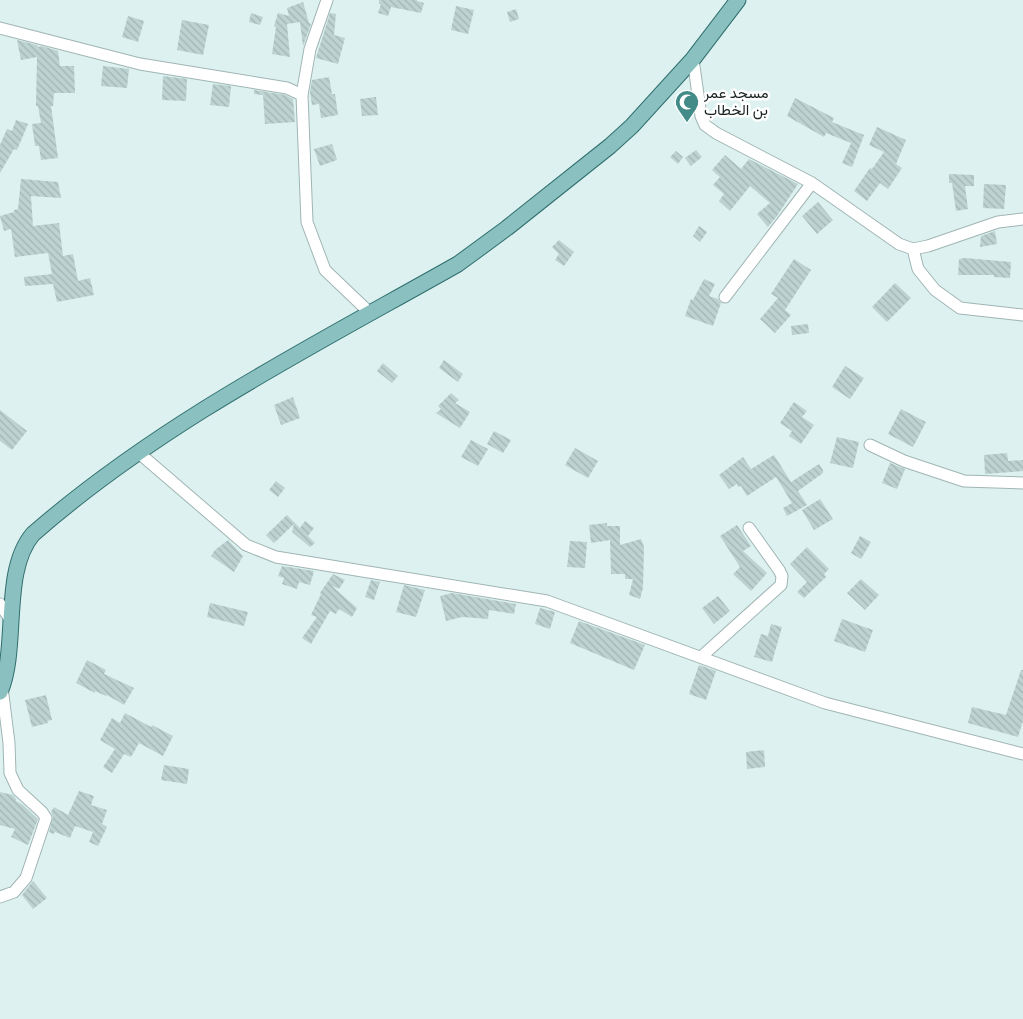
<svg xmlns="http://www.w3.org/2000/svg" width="1023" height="1019" font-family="'Fira Sans Condensed',Vazirmatn,sans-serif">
<defs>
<pattern id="building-back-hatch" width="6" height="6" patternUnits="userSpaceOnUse" patternTransform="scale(1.25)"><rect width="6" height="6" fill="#bdd3d2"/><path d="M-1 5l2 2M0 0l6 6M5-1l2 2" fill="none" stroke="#a2b5b4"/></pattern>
</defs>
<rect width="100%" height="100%" fill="#dcf1f0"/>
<!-- building -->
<path fill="url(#building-back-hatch)" d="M379,0H417V1L424,3L421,13L391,7L388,16L378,13L381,4H379Z
M303,2L309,23L311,24L303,46L300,22L287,24L290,57L272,54L276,27L274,26L278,13L289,16L287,8Z
M456,6L474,10L468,34L451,30Z
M516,9L519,19L510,22L507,12Z
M251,13L263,17L260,25L249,22Z
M330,13L336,14L334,35L345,38L338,64L316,58Z
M128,16L144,21L138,42L122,37Z
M182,20L209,25L203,55L177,50Z
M17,40L37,45L38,47L42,46L58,51L60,66H74L75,93H54L53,106H51L58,158L41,160L39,146H35L32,124L41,123L38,106H36L37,57L21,60Z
M103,66L129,69L127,88L101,86Z
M163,76L187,79L186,101L162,100Z
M329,77L332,94H335L338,115L321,118L319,104L312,105L310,92L312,80Z
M213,84L231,86L229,107L210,105Z
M254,90L285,95L293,99L295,122L265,124L263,95L254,94Z
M376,97L378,115L362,116L360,99Z
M795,98L834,118L832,122L864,135L852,167L842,163L851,143L826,133L824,137L787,116Z
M16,120L28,124L17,150L14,149L0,173V145L7,129L12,131Z
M877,127L906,140L896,164L902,168L888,189L880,183L867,201L854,191L870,168L872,169L884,152L869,145Z
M332,144L337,160L320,166L314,149Z
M696,150L702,157L691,166L685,158Z
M676,151L683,157L678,164L670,157Z
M725,155L741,169L749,159L798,184L777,216L768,227L757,214L770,203L750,186L730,211L719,201L724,194L713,185L720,177L712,170Z
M949,174L974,175V186H965L968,209L956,211L952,183H949Z
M21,179L58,182L61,198L31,196L33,226L59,223L63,256L73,254L78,281L90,278L94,295L57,302L53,284L25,286L24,277L52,274L48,253L15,257L11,229L4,231L0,216L14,212V210L18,209Z
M984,184L1006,185L1004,209L983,208Z
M818,202L833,220L817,234L802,216Z
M699,226L707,232L700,242L693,236Z
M995,231L997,244L980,247L981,236Z
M559,240L574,252L564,266L555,260L559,254L552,247Z
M965,258L1011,262L1010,278L994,277V275H958L959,259Z
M794,259L811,270L785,310L791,315L775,333L760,319L778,298L771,294Z
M704,279L715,284L709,296L718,299L721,303L713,326L685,316L691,299L693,300Z
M895,283L911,298L887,322L872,307Z
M808,324L809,333L792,335L791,326Z
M444,360L463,374L458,382L439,368Z
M383,363L398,376L392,383L377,371Z
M845,366L864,378L850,399L832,387Z
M451,393L459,400L455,403L470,412L460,428L436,413L441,409L438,406Z
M293,397L300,418L281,425L274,405Z
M794,402L807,411L802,417L814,425L801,444L789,436L792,431L780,423Z
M901,409L926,422L913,447L888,434Z
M0,410L27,431L12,450L0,441Z
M494,431L511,440L503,453L487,444Z
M837,437L859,442L853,468L830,463Z
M471,440L488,449L478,466L461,457Z
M575,448L598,461L588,478L565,465Z
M1007,453L1008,461L1023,460V471L985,474L984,455Z
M774,455L791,482L819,464L823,470V473L798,491L807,505L787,516L783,508L792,503L776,477L747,496L741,486L738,487L737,484L729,489L719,475L743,457L751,469Z
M890,463L905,469L897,489L882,483Z
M276,481L285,488L278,497L269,490Z
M820,499L833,519L814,530L802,510Z
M287,515L300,528L305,521L314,528L308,536L315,543L310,547L292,532L294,524L274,543L266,535Z
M607,523V526H620V545L641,539L644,547L643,588L640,599L629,595L633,579H625V574H611L610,540L591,543L589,525Z
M737,525L751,546L743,551L767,573L751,591L733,574L740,567L720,536Z
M860,536L871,542L861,559L851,553Z
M228,540L243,556L234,572L211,556L215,550Z
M570,541L587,542L585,568L567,567Z
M807,547L829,569L824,574L826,577L804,598L797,592L807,582L790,564Z
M282,566L314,571L310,585L299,582L297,589L282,584L284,578L278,576Z
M333,574L345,580L339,589L332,586L357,608L352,617L339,609L336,614L330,611L311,644L302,638L317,617L311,615L321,594L320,593Z
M861,579L879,595L865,610L847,593Z
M371,580L380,582L374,600L365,597Z
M404,585L425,590L416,617L396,612Z
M452,593L516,604L514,614L489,610L488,619L462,617L446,621L440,596Z
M718,596L730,611L714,624L702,608Z
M210,603L248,612L244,626L207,617Z
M540,608L555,612L550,629L535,624Z
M842,619L873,630L865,652L834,641Z
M579,621L645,645L634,670L570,643Z
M771,624L782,627L772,662L754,657L761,634L768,636Z
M87,660L106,670L104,674L134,688L124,705L107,695L106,696L95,691V693L76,683Z
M699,665L716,671L706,700L689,694Z
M1021,670H1023V721L1018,737L968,723L972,707L1006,715Z
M46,695L52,720L47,721L48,723L32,727L25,700Z
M125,713L151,727L152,725L173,736L163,756L139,743L131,757L124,754L112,773L103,767L115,749L100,740L112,718L120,723Z
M764,750L765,767L747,769L746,752Z
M164,765L189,769L187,784L161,780Z
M79,791L94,796L91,805L107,810L102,824L107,827L98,846L89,842L93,832L75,826L70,838L55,832L53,834L49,832L53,817L51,812L54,807L68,815Z
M0,792L13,795L16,799V801L23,805L38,819L28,845L11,837L15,829L0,825Z
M33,881L47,898L33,909L22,895Z"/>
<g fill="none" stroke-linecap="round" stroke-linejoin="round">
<!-- minor casing -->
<g stroke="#a0b5b4" stroke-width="13">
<path id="minor" d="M0,28L140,64L287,88L302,95L307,222L325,270L370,313
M693,59L701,116L705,125L716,133L812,183L899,244L913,249L928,246L998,222L1023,219
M302,95L310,49L327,0
M913,249L918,269L935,290L960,308L1023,315
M725,297L812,183
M870,445L904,461L964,481L1023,483
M139,453L246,545L276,557L547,601L825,703L1023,754
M0,604L11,621
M701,657L781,585L782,576L779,570L749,528
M0,897L14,892L26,878L46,818L42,812L18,790L10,773L9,743L2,687"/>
</g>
<!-- major casing -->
<g stroke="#306e6d" stroke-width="17">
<path id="major" d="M0,692C19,648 1,571 33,534C160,423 313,346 458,264L507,228L610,146L632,126L693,59L738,0"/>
</g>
<!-- minor -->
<use href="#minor" stroke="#fff" stroke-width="11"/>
<!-- major -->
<use href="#major" stroke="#8ac1c0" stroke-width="15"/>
</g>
<!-- icons -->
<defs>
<g id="mosque-pin" transform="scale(1.25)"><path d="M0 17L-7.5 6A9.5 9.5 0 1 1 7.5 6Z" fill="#438b89" stroke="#fff"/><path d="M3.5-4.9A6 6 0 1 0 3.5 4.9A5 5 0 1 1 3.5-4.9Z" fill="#fff"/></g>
</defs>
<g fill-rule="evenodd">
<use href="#mosque-pin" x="687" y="102"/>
</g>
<g text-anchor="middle" stroke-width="5" stroke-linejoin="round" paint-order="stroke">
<!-- poi labels -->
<g font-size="15" fill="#192121" stroke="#fff" text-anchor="start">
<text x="704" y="98">مسجد عمر<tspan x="704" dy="17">بن الخطاب</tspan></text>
</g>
</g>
</svg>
